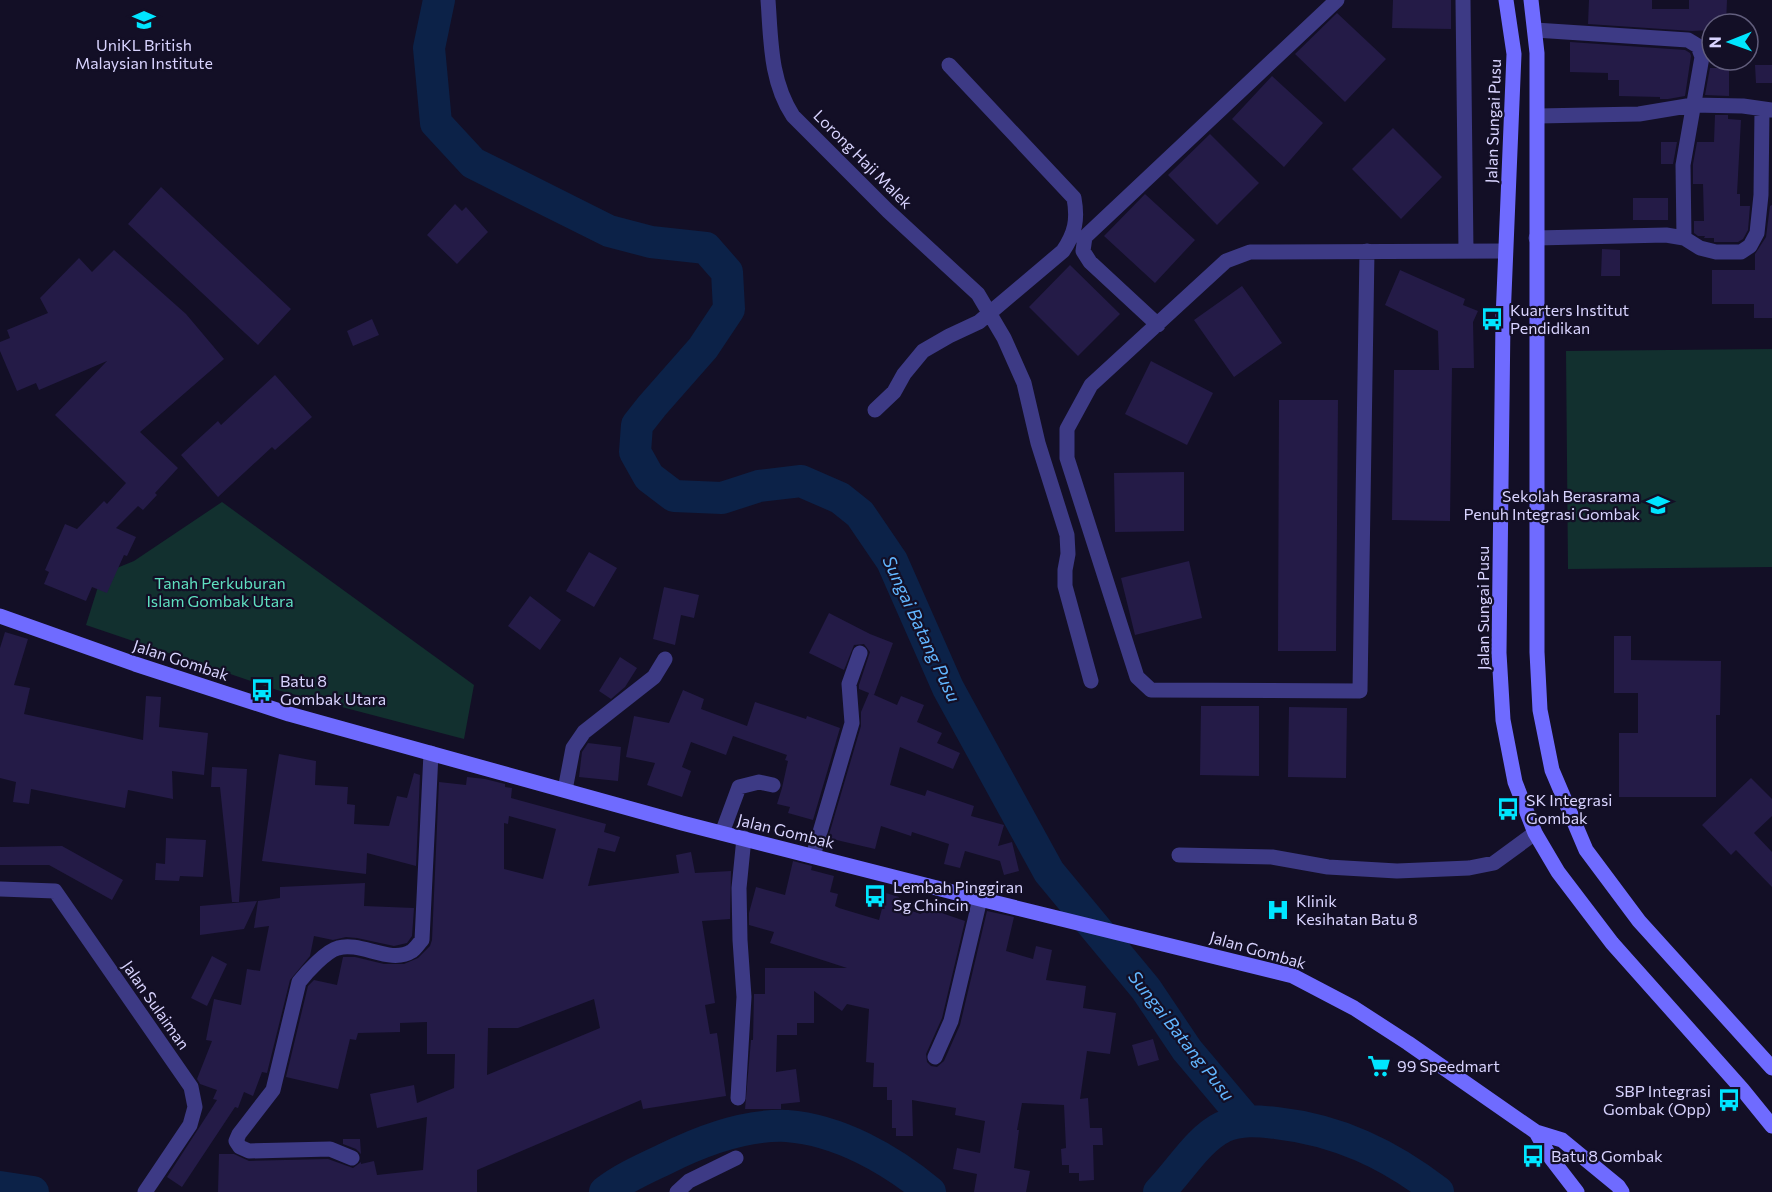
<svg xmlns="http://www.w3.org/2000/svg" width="1772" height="1192" font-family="Commissioner,sans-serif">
<rect width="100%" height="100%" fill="#130f26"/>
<!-- green -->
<path fill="#12302f" d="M1772,349V567L1568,569L1566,351Z
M222,502L474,685L464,739L277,690L86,625L102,574L134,561Z"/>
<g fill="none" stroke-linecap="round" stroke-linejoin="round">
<!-- river -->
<path stroke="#0c2248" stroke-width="32" d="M439,0L429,48L436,123L473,163L609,231L651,242L706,248L727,272L729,309L703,348L652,406L637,425L635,452L649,477L674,496L722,498L759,486L801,481L840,498L860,514L892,561L948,688L1049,872L1146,989L1187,1050L1246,1120
M0,1187L33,1192
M605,1192C623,1178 644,1169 665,1159C701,1141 745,1124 787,1126C839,1130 890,1159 930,1192
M1159,1192C1179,1172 1198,1139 1223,1127C1241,1119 1258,1121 1276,1123C1338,1130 1389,1154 1438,1192"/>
</g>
<!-- building -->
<path fill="#241b47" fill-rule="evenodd" d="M1393,0H1451V29L1392,28Z
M1589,0H1652V9H1689V0H1727L1726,24H1712V30L1692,31L1588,24Z
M1337,13L1386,59L1345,102L1295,54Z
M1570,42L1685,50L1690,53L1691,56L1685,96L1668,99H1660V97L1619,96V80H1608V73L1570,72Z
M1755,65H1772V83H1756Z
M1710,68H1729V96L1705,95Z
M1272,76L1323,123L1284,167L1232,119Z
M1715,115H1728V119L1741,120L1737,194H1740V206H1750L1748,230L1743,239L1738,242H1714V238H1704L1705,236H1698L1694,233V221H1704L1703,184H1693V164L1697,142H1714Z
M1393,128L1442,177L1401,219L1352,169Z
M1210,134L1259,183L1217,225L1168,175Z
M1661,142H1677L1673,164H1661Z
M161,187L291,309L258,345L128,224Z
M1145,194L1195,240L1155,283L1104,236Z
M1633,198H1668V220H1633Z
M455,204L462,211L466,207L488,232L457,264L427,235Z
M1772,205V318H1754V304H1712V270H1755V254L1766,237L1770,206Z
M1602,249L1620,250V276H1601Z
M114,250L186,314L224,359L140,432L178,468L155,493L157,495L143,510L138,506L116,528L136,537L127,556L124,555L107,593L92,587L86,601L44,584L49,572L45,570L65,524L77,529L104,501L107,504L126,483L55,415L107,361L39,390L36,383L17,391L0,351V342L10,338L7,330L48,313L40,298L79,258L92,272Z
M1070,265L1120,314L1078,356L1029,307Z
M1400,270L1465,299L1463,305L1478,311L1473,322L1474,368H1452L1450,521L1392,520L1394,370H1439L1438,331L1385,305Z
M1242,286L1282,343L1234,377L1194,320Z
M372,319L379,335L353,346L347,331Z
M1151,361L1213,393L1187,445L1125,414Z
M275,375L312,417L275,450L272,447L218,497L181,455L218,421L221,425Z
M1279,400H1338L1336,651H1278Z
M1184,472V531L1115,532L1114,473Z
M589,552L617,568L594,607L566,591Z
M1189,561L1202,618L1135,635L1121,578Z
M664,587L699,595L694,618L681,615L675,645L653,639Z
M530,596L561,620L540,650L508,626Z
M829,613L870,634L893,643L874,695L872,694L897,705L901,696L924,705L917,722L942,733L937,743L960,753L953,769L900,747L890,785L925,796L927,790L974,806L971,816L1004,825L998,846L1012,842L1019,871L1004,875L1000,861L965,851L960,868L944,864L949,844L912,832L911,836L881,826L875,849L828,838L861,726V712L869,693L859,689V685L870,652L864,644L854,645L844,670L809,653Z
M5,632L28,639L14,685L30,688L24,714L143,740L146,696L161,697L159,727L208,733L204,775L172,771L173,799L128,790L125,808L31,789L29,804L13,802L16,782L0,778V648Z
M1614,636H1631V660L1721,661L1720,715H1716V797H1619V733H1638V693H1614Z
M620,657L637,668L625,687L611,699L599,691Z
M683,690L704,699L701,709L747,726L755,702L806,719L807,716L840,728L813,820L788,813L790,807L777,804L782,788L788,761L785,760L787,755L733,736L726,755L691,742L682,767L691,771L682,797L647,785L655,763L626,757L634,716L669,723Z
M1201,706H1259V776L1200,775Z
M1289,707L1347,708L1346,778L1288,777Z
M588,743L621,747L618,781L579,777L582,752Z
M279,754L316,761L315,785L348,787L347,804L355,805L354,824L389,826L397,796L407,798L414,773L420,775L416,866L367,853L366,874L262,861Z
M212,767L247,769L239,902H232L220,787H211Z
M467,777L485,779L505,784V787L512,788L511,798L606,824L604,832L620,837L615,852L598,848L588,886L679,873L676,855L691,852L695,873L731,871L730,919L702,921L715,1003L705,1005L710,1034L717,1033L726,1096L643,1109L641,1100L477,1170V1192H218L219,1154H234L249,1161L328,1159L353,1168L361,1162V1164L374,1161L377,1175L423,1170L427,1117L377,1128L370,1094L414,1085L417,1103L454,1088L455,1054H427V1022L400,1023V1032L358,1033L356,1040L350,1039L338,1089L286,1077L308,986L314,980L337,985L343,957H355L384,964H404L418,958L430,946L432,940L439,782L466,785ZM509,816L556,829L543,879L504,869V823L508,824ZM594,999L600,1028L487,1075L488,1028H518Z
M1751,778L1772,799V816L1754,833L1772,852V887L1736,850L1731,855L1702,825Z
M166,838L206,840L203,877L180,876L179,881L155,880L156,863L165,864Z
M62,846L123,880L112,900L49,865H0V847Z
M793,861L812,866L811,870L834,876L830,892L838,894L835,906L839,908L879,920L886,893L899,897L896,906L921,914L924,907L965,921L942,1018L926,1054L927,1062L931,1066L937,1067L944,1061L960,1025L987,911L1014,917L1006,951L1033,959L1036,946L1052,950L1046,980L1086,986L1083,1008L1116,1013L1110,1054L1087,1051L1080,1099L1088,1098L1090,1128H1102L1103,1145H1093L1094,1180L1079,1181V1173H1069V1165H1062L1061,1149L1066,1148L1064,1105L1022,1103L1017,1130H1019L1014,1168L1030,1171L1026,1192H974L977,1174L953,1169L957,1148L980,1153L985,1121L955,1115L956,1108L912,1100L913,1136H896V1128H892V1100H887V1087H873L874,1063L866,1062L869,1009L847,1004L842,1011L814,991V1023H797V1035H777L776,1072L796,1069L800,1102L781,1104V1109H745L751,1040H753L754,994H765V968H847L770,943L774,932L749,925V913L756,887L785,895Z
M365,883L364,906L414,908L412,936L407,943L394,946L357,938L346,937L333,940L314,936L310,956L290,980L267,1073L262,1072L253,1096L244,1092L238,1108L235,1107L182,1187L167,1177L217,1100L213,1099L217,1090L200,1084L197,1079L212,1041L206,1040L214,999L241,1005L247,969L260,971L269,926L254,928L258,901L280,898V887Z
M257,901L244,929L200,935V906Z
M212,956L227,964L207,1006L191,998Z
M1153,1039L1159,1060L1138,1066L1132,1045Z
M343,1139H360L361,1154L356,1149L343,1144Z"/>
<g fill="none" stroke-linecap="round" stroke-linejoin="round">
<!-- street -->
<path stroke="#3d3a85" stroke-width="15" d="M768,0C771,40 770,81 793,116L888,211L978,294L1004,338L1024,383L1038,443L1067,535L1068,554L1065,570V586L1091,681
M1463,0L1466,251
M1535,30L1688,40L1698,46L1702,57L1683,165L1684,238
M1538,116L1639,114L1693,105L1743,106L1772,110
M1536,238L1666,235L1684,238L1700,248L1716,252H1741L1750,246L1757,233L1761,195L1762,110
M1367,251L1360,691L1151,690L1137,677L1067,458V429L1091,385L1226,261L1250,252L1505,251
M1158,325L1090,262L1083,251L1085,237L1337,0
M875,410L894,392L904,374L923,351L949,336L979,322L1063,251C1075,233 1078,220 1074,198L949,65
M565,790L573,748L584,732L654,677L665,659
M722,833L739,787L759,782L773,785
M1179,855L1272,857L1328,867L1397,871L1469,868L1494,863L1535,833
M813,856L852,723L849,684L860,653
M0,889L55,891L191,1087L195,1107L190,1125L145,1192
M935,1057L951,1021L980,899
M738,1098L744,997L740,940L739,888L744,838
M352,1158L330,1149L249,1151L240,1147L236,1141L239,1134L273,1090L299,982C307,972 326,951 338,948C361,941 390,965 412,951C416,948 419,943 422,940L431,753
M677,1192L689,1181L736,1158"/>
<!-- secondary -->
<path stroke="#6f6bff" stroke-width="15" d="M1506,0L1514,54L1503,319L1499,653L1503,720L1515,782L1535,833L1558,872L1612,943L1742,1089L1772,1126
M1531,0L1537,53V652L1540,710L1552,770L1586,850L1639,921L1772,1068
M0,616L135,664L289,714L682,823L980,899L1293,976L1354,1008L1408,1043L1536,1132L1562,1140L1618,1186L1622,1192
M1536,1132L1550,1157L1577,1192"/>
</g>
<!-- icons -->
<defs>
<g id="university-bare" transform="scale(1.8)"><path d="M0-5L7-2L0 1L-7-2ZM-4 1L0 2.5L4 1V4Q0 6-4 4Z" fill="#00e5ff" stroke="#130f26" stroke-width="2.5" paint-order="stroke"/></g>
<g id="bus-bare" transform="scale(1.8)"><path d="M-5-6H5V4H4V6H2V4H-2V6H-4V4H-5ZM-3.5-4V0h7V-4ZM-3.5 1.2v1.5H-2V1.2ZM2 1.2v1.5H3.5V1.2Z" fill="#00e5ff" stroke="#130f26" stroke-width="2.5" paint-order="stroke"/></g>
<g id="school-bare" transform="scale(1.8)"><path d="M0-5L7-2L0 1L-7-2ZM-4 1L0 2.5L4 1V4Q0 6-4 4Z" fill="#00e5ff" stroke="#130f26" stroke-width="2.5" paint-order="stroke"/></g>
<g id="hospital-bare" transform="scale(1.8)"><path d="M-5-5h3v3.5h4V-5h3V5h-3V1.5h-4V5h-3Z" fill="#00e5ff" stroke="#130f26" stroke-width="2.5" paint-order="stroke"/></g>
<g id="supermarket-bare" transform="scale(1.8)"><path d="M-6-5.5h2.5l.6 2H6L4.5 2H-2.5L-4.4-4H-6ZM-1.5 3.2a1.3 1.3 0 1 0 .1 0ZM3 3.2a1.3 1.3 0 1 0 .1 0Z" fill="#00e5ff" stroke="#130f26" stroke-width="2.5" paint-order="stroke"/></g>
</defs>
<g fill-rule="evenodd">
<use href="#university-bare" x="144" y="20"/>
<use href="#bus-bare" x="1492" y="319"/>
<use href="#school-bare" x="1658" y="505"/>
<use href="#bus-bare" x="262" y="690"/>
<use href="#bus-bare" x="1508" y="809"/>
<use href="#bus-bare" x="875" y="896"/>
<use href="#hospital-bare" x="1278" y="910"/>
<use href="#supermarket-bare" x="1379" y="1066"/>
<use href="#bus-bare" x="1729" y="1100"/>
<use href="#bus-bare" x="1533" y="1156"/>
</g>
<g text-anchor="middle" stroke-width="4.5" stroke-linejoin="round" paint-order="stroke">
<!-- poi labels -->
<g font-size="16" fill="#d9d4ff" stroke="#130f26" text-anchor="start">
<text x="144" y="51" text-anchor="middle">UniKL British<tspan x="144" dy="18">Malaysian Institute</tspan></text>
<text x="1510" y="316">Kuarters Institut<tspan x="1510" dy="18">Pendidikan</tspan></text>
<text x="1640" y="502" text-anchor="end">Sekolah Berasrama<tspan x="1640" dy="18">Penuh Integrasi Gombak</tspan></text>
<text x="280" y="687">Batu 8<tspan x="280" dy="18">Gombak Utara</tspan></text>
<text x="1526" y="806">SK Integrasi<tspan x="1526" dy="18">Gombak</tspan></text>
<text x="893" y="893">Lembah Pinggiran<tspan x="893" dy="18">Sg Chincin</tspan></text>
<text x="1296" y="907">Klinik<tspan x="1296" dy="18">Kesihatan Batu 8</tspan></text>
<text x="1397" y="1072">99 Speedmart</text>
<text x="1711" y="1097" text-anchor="end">SBP Integrasi<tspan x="1711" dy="18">Gombak (Opp)</tspan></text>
<text x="1551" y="1162">Batu 8 Gombak</text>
</g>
<!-- street labels -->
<g font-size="16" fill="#d9d4ff" stroke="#130f26">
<text transform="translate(1493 121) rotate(-88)" y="6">Jalan Sungai Pusu</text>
<text transform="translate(863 159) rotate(45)" y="6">Lorong Haji Malek</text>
<text transform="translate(1483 608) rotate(-90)" y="6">Jalan Sungai Pusu</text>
<text transform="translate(181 660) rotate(18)" y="6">Jalan Gombak</text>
<text transform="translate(786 831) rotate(14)" y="6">Jalan Gombak</text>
<text transform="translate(1258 950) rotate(16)" y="6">Jalan Gombak</text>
<text transform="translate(156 1005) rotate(55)" y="6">Jalan Sulaiman</text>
</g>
<!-- park labels -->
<g font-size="16" fill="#5fe0c0" stroke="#130f26">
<text x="220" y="589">Tanah Perkuburan<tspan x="220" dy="18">Islam Gombak Utara</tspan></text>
</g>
<!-- water labels -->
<g font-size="18" font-style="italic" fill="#62b6ff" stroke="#130f26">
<text transform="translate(921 629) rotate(65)" y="6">Sungai Batang Pusu</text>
<text transform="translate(1181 1036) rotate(52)" y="6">Sungai Batang Pusu</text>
</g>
</g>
<!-- north arrow -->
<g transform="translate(1730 42) rotate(269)"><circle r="28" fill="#130f26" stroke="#625e7d" stroke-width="1.5"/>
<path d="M0-4.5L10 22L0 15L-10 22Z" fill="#00e5ff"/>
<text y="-9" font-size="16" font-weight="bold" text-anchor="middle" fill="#d9d4ff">N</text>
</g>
</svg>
